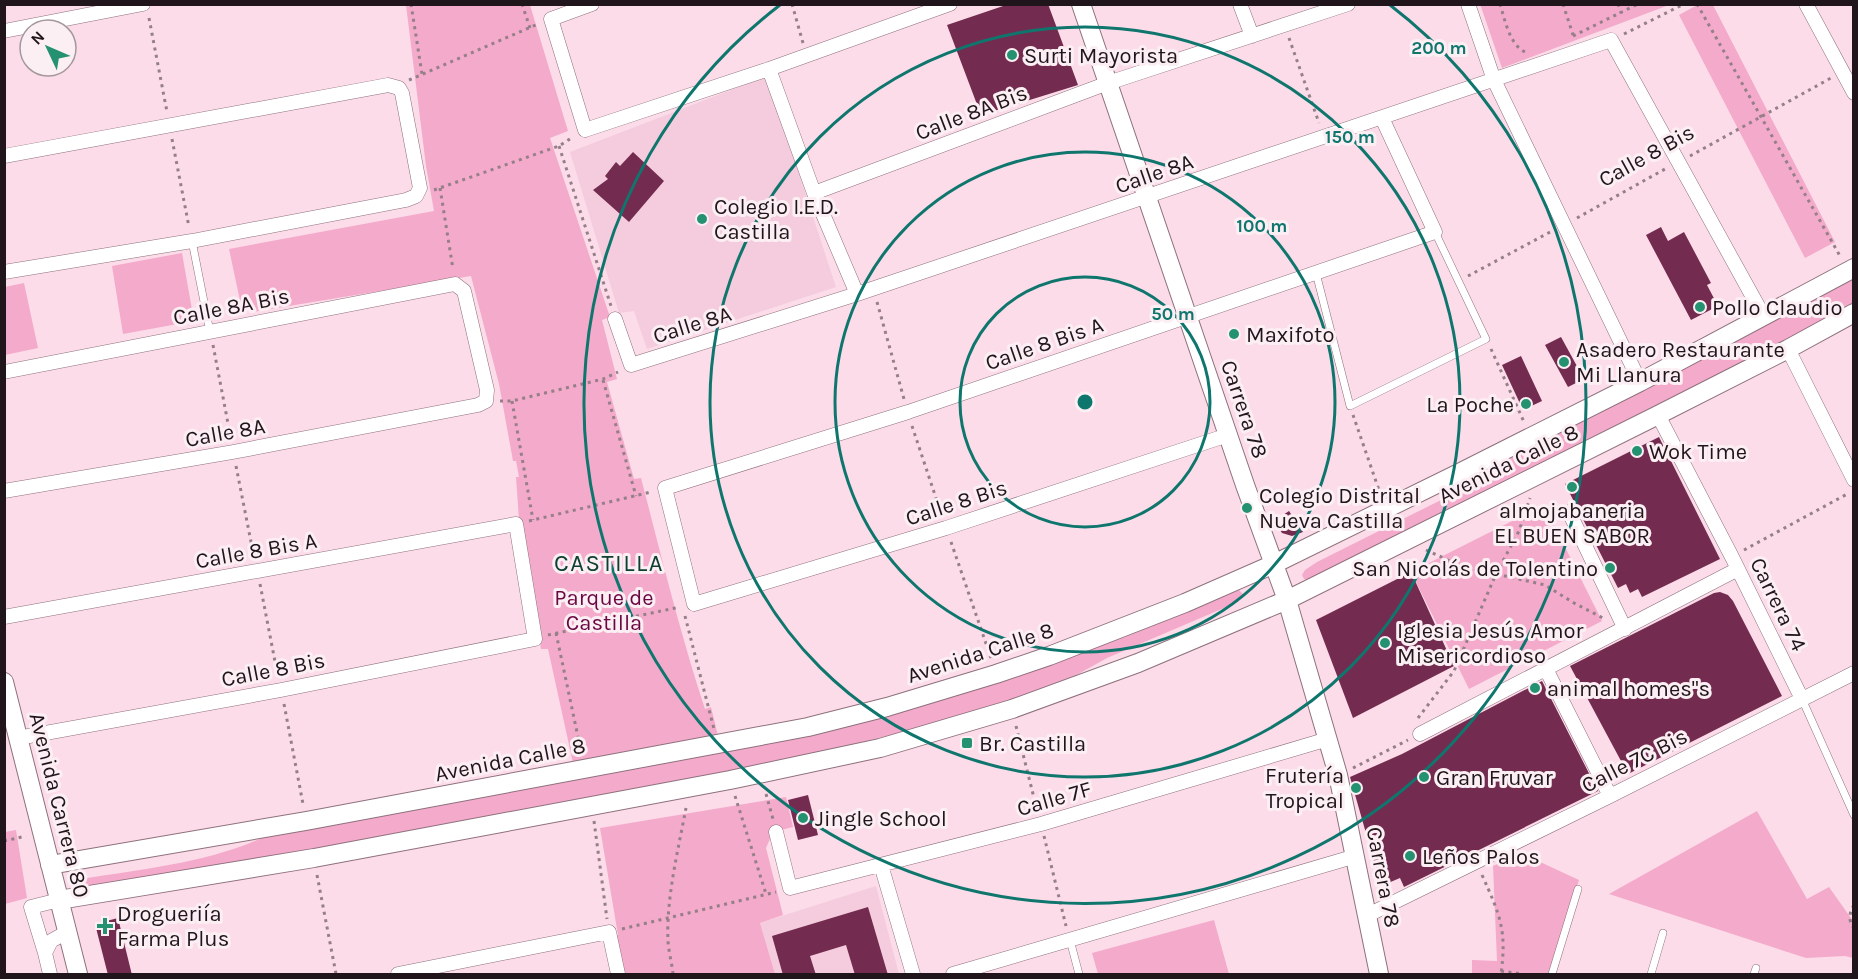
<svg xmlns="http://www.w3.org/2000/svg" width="1858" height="979" font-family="Karla,sans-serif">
<rect width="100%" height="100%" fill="#fcdce9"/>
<!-- built -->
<path fill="#f4ccdd" d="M767,76L836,287L647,349L634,311L619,313L570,152Z
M876,886L899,974H775L760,923Z"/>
<!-- green -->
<path fill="#f4aacb" d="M1480,4H1669V5L1502,68Z
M1699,4L1713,5L1835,242L1805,258L1679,15Z
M406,5H530L568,131L550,138L610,317L602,320L617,379L607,382L634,479L641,478C661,555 680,633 705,709L711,707L718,736L573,763L548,649H541L519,520L516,477H519L516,461H513L499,384L471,276L253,312V308L242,310L229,249L434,211L426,166Z
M182,253L194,321L123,334L112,266Z
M1853,278V303L1791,337L1323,575L1309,580L1304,579L1302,575L1305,570L1317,562L1447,497L1470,478L1623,400Z
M24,283L38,348L5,355V287Z
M1544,505L1602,621L1469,689L1411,572Z
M1239,590L1244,595L1238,602L1107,658L1071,678L1029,694L961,717L788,761L78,893L73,886L74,883L81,879C143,869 207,863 264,837L880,717L1011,678L1125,637Z
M786,797L793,827L773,832L766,848L783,915L760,923L775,974H620L612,937L618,935L600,828Z
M1757,811L1807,899L1829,887L1853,921V958L1845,956L1806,958L1609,894Z
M16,830L27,898L5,904V832Z
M1521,853L1579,880L1549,974H1472V960L1497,961L1493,866Z
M1214,920L1229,974H1098L1092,953Z"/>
<!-- building -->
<path fill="#732c50" d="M1009,4H1048L1078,85L981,115L947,25Z
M633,152L664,181L629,222L593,190L608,179L605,176L616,162L620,166Z
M1661,227L1668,241L1684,232L1711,283L1707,285L1718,306L1691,320L1646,235Z
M1561,337L1584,379L1568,387L1545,345Z
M1521,356L1542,401L1523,410L1502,365Z
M1659,437L1720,559L1642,597L1638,589L1630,593L1626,584L1618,588L1565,484Z
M1289,511L1303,532L1292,536L1282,533L1274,521Z
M1411,572L1454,666L1353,718L1316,620Z
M1720,592L1728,595L1733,601L1782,696L1628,774L1570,666L1714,593Z
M1542,681L1598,791L1404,887L1400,878L1381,886L1350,777L1402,754Z
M808,795L818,835L798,840L788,800Z
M868,907L888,975H855L846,945L810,956L816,975H783L772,936Z
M118,918L132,975H108L95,924Z"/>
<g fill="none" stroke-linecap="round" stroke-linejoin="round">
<!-- lane casing -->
<g stroke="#8e717d" stroke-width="8">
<path id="lane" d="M192,241L210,332
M1316,273L1350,406L1486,339L1435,232
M1802,699L1854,815
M1070,940L1079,974
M1552,974L1578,889
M1651,974L1663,933
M1754,974L1756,968"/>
</g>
<!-- street casing -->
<g stroke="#8e717d" stroke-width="15">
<path id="street" d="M592,4L551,19L585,130L769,69L950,4
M1240,4L1252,36
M1468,4L1494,80L1640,382
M1806,4L1854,93
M4,31L143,4
M769,69L814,193L857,294
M4,156L388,85L399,88L402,93L420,188L416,196L406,200L192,241L4,272
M814,193L1108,83L1348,4
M615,319L631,365L857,294L1611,40L1764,317
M1788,349L1854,480
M4,372L455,284L464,291L487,390L486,401L478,405L233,452L4,491
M1658,415L1732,557L1802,699
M1228,435L946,528L694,604L665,488L908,412L1435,232L1382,118
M1569,512L1625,629
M4,617L516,524L535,639L281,690L18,738
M1546,669L1610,796
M1420,734L1738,569
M776,832L790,888L1041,824L1328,739
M881,865L913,974
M1368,915L1610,796L1854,673
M45,953L31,907L59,900
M50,974L45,953L51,941L67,932
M398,974L609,932L618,974
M953,974L1356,856"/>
</g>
<!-- secondary casing -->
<g stroke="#8e717d" stroke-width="20">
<path id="secondary" d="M1081,4L1245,485L1287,600L1338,775L1379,974
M4,682L78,974
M50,865L306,821L808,727L887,707L996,674L1049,656L1185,603L1274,564L1459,473L1640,382L1854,268
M59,900L314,858L730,780L880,748L1012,709L1138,663L1287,600L1658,415L1788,349L1854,313"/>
</g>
<!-- path -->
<path stroke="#957f88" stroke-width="3" stroke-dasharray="3 4.5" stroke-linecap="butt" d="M411,4L422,74
M522,4L530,28
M792,4L803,43
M1500,4C1505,20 1510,48 1528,53
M1563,4L1573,35
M1618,4L1621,13
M1697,4L1840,256
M149,18L167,112
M1624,34L1684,4
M1573,36L1638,4
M1289,38L1319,123
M409,80L538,24
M172,139L189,227
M559,146L611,306
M1690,156L1831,78
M440,188L453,269
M434,190L559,146L573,137
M1577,218L1665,169
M1468,276L1552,231
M877,302L904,399
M213,345L231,439
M1491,349L1524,422
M603,380L636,496
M500,401H512L603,379L618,372
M512,401L533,520
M1353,415L1380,493
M912,426L941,513
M236,466L254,557
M529,521L651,492
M951,542L991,658
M1426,550L1461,566L1545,585L1574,603L1603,618
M1744,550L1849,493
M260,584L278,677
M685,616L714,729
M556,633L581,751
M548,635L680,607
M284,704L303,804
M1418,718L1454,671L1496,574L1519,531L1530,498
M1016,726L1037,810
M1353,768L1408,740
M766,794L773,819
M735,796L766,894
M594,821L607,919
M1044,836L1066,926
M4,841L26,836
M317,875L336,974
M1482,875C1500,915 1507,930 1501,974
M1854,905C1849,913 1848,921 1854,928
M622,929L776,892
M1501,971L1523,974
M673,974C672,964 669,953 668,942C666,898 678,851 686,808"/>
<!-- lane -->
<use href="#lane" stroke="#fff" stroke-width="7"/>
<!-- street -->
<use href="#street" stroke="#fff" stroke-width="14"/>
<!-- secondary -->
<use href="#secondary" stroke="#fff" stroke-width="18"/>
</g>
<!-- distance rings -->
<g fill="none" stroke="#0f766e" stroke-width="3">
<circle cx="1085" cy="402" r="125"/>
<circle cx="1085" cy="402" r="250"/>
<circle cx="1085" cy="402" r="375"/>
<path d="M1390 5A501 501 0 1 1 780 5"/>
</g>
<!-- markers -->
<g fill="#249171" stroke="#fceff4" stroke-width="2">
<circle cx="1012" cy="55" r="6"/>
<circle cx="702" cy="219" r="6"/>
<circle cx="1700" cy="307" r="6"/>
<circle cx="1234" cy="334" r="6"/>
<circle cx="1564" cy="362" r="6"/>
<circle cx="1526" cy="404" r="6"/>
<circle cx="1637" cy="451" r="6"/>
<circle cx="1572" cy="487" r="6"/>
<circle cx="1247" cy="508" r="6"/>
<circle cx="1610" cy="568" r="6"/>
<circle cx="1385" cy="643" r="6"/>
<circle cx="1535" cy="688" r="6"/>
<rect x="961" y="737" width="12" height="12" rx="3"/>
<circle cx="1424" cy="777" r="6"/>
<circle cx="1356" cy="788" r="6"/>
<circle cx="803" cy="818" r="6"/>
<circle cx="1410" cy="856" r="6"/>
<path d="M102 917h6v6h6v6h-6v6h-6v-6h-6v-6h6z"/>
</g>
<g text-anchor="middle" stroke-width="6" stroke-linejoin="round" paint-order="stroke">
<!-- poi labels -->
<g font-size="22" fill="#20151a" stroke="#fceff4" text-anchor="start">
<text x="1024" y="63">Surti Mayorista</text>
<text x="714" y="214">Colegio I.E.D.<tspan x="714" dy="25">Castilla</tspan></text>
<text x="1712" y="315">Pollo Claudio</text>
<text x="1246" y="342">Maxifoto</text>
<text x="1576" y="357">Asadero Restaurante<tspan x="1576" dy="25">Mi Llanura</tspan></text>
<text x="1514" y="412" text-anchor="end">La Poche</text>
<text x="1649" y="459">Wok Time</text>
<text x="1259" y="503">Colegio Distrital<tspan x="1259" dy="25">Nueva Castilla</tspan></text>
<text x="1572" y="518" text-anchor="middle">almojabaneria<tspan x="1572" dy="25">EL BUEN SABOR</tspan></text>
<text x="1598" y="576" text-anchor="end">San Nicolás de Tolentino</text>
<text x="1397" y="638">Iglesia Jesús Amor<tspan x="1397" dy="25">Misericordioso</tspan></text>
<text x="1547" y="696">animal homes"s</text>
<text x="979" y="751">Br. Castilla</text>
<text x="1344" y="783" text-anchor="end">Frutería<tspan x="1344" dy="25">Tropical</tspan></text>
<text x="1436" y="785">Gran Fruvar</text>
<text x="815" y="826">Jingle School</text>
<text x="1422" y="864">Leños Palos</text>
<text x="117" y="921">Drogueriía<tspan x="117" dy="25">Farma Plus</tspan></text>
</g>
<!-- street labels -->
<g font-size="22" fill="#20151a" stroke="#fceff4">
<text transform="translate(971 112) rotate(-21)" y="8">Calle 8A Bis</text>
<text transform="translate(1646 155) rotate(-29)" y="8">Calle 8 Bis</text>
<text transform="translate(1154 173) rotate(-19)" y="8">Calle 8A</text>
<text transform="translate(231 306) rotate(-11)" y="8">Calle 8A Bis</text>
<text transform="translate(692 324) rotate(-17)" y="8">Calle 8A</text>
<text transform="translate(1044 343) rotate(-19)" y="8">Calle 8 Bis A</text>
<text transform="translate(1245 409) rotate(71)" y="8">Carrera 78</text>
<text transform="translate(225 432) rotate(-10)" y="8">Calle 8A</text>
<text transform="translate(1508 463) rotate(-26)" y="8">Avenida Calle 8</text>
<text transform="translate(956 502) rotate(-18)" y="8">Calle 8 Bis</text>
<text transform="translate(256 550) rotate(-10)" y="8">Calle 8 Bis A</text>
<text transform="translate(1779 604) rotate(64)" y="8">Carrera 74</text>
<text transform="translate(980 652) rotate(-18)" y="8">Avenida Calle 8</text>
<text transform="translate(273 669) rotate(-11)" y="8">Calle 8 Bis</text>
<text transform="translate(510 759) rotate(-11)" y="8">Avenida Calle 8</text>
<text transform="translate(1634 760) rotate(-27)" y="8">Calle 7C Bis</text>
<text transform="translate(1054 798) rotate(-16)" y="8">Calle 7F</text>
<text transform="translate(60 805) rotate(76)" y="8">Avenida Carrera 80</text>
<text transform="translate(1384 877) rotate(79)" y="8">Carrera 78</text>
</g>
<!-- park labels -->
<g font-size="22" fill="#6a0743" stroke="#fceff4">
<text x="604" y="605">Parque de<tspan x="604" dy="25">Castilla</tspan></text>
</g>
<!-- neighbourhood labels -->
<g font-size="24" letter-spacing="1.5" fill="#0d4031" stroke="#fceff4">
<text x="609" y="571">CASTILLA</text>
</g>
</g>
<circle cx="1085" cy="402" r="9" fill="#0f766e" stroke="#fceff4" stroke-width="3"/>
<g font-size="18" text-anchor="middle" font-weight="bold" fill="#0f766e" stroke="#fceff4" stroke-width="6" stroke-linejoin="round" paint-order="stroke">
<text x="1439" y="54">200 m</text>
<text x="1350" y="143">150 m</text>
<text x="1262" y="232">100 m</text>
<text x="1173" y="320">50 m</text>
</g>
<!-- border -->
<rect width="1858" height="979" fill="none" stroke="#20151a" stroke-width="12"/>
<!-- north arrow -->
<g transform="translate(48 48) rotate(314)"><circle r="28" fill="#fceff4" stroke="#a4989d" stroke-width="1.5"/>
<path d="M0-4.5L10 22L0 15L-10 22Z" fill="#249171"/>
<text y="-9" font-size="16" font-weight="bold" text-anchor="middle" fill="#20151a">N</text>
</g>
</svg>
